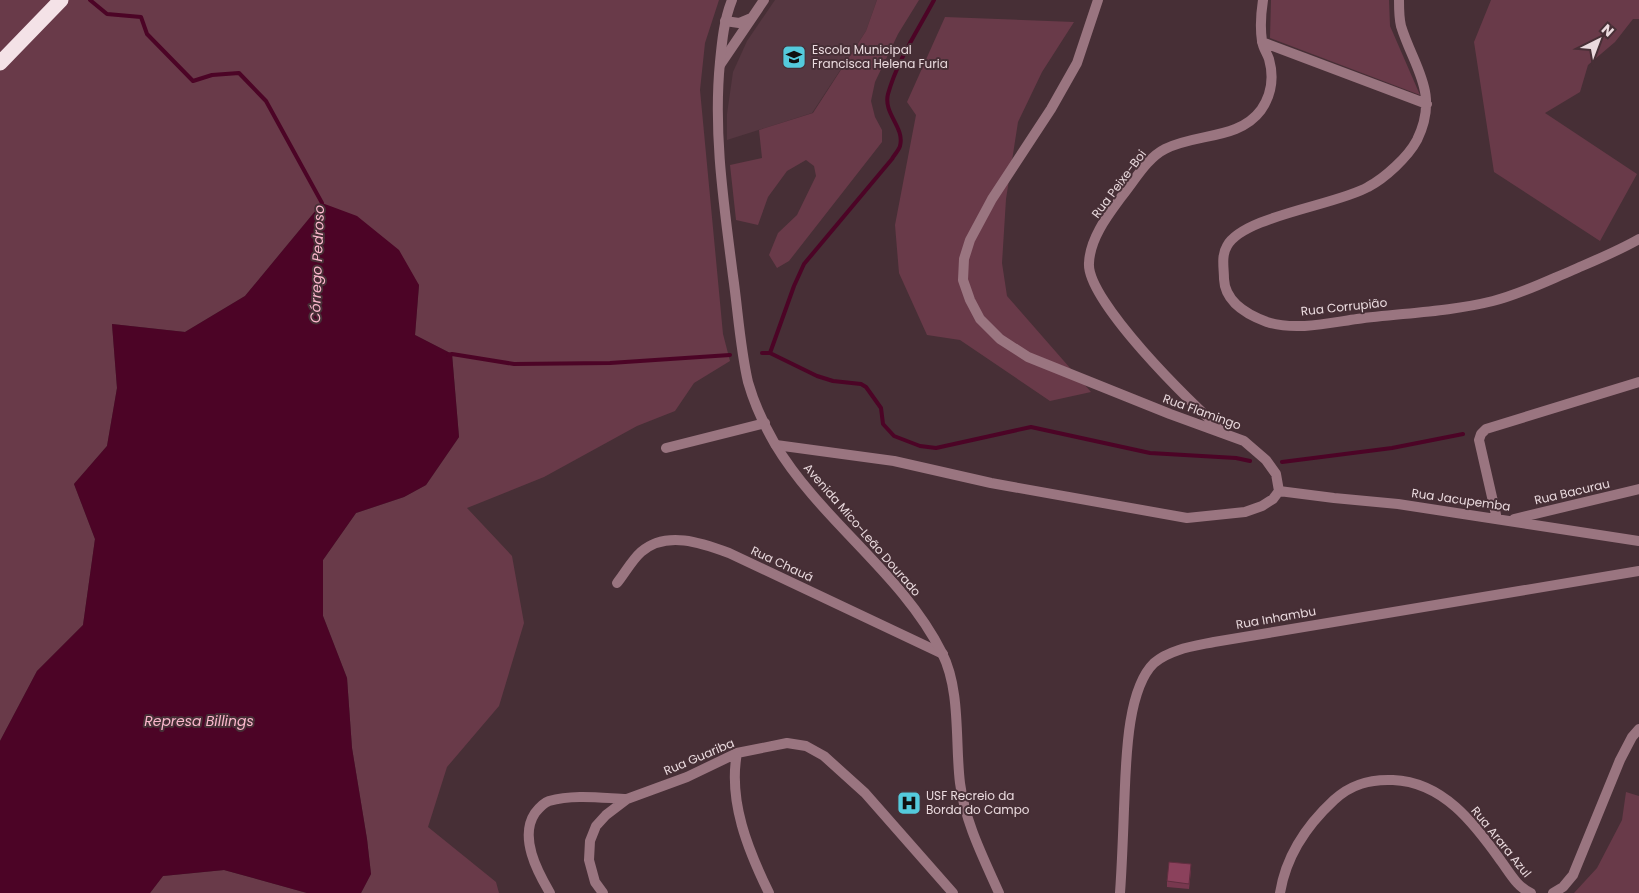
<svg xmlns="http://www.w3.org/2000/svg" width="1639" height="893" font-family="Poppins,sans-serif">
<rect width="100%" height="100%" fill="#472f36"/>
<!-- built -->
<path fill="#563741" d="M775,0H877L866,31L812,113L727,140V114L733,72L747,41Z"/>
<!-- green -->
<path fill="#693a49" d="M0,0H719L705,43L700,90L723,334L730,361L694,383L675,411L637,426L544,477L467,508L512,556L524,623L499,706L447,767L428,827L496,882L499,893H361L371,874L367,839L352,748L347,678L323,616V560L356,513L404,497L426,485L459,437L452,354L415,335L419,285L322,203L245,296L185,332L112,324L117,388L107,446L74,484L95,539L83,625L37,671L0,741Z
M877,0H919L898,34L875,82L871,101L875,117L882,130V142L789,261L777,268L769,255L778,233L797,215L816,176L814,166L806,160L787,171L768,197L758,225L736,220L730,165L762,158L759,130L813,113L866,31Z
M1271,0H1389L1390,26L1420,95L1270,38Z
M1491,0H1639V19H1633L1615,42L1588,65L1580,92L1545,113L1637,174L1600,241L1494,172L1474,42Z
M945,17L1074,22L1042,72L1018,122L1006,199L1002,263L1007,296L1091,392L1050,401L960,340L927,335L899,273L895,225L916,115L907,102Z
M1626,792L1639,796V893H1574L1597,868L1622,820Z
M224,870L307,893H150L163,876Z"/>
<!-- water -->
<path fill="#4c0426" d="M322,203L357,216L399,250L419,285L415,335L452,354L459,437L426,485L404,497L356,513L323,560V616L347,678L352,748L367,839L371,874L361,893H307L224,870L163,876L150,893H0V741L37,671L83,625L95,539L74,484L107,446L117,388L112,324L185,332L245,296Z"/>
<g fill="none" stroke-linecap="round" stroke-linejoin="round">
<!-- stream -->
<path stroke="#4c0426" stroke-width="4" d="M90,0L107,14L141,17L147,34L193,81L212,75L239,73L266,101L322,203V207
M762,353H770L817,376L833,381L861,384L866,387L881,408L883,424L894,436L920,446L936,448L1031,427L1150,453L1236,458L1250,461
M770,353L794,286L804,264L892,159C894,155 899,150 900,146C905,127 883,114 888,94C897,61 918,30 934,0
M448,355L452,354L514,364L610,363L730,355
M1282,462L1392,448L1463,434"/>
<!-- minor -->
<path stroke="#9a7580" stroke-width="10" d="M1399,0C1399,8 1399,18 1401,26C1414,68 1440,93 1417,140C1408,157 1385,178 1368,187C1337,205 1243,216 1227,246C1221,256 1224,268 1224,279C1225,302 1248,315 1267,322C1295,331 1329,323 1357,319C1402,313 1449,312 1493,301C1521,294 1547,281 1573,270C1596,260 1618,251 1639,239
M725,21L739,23L751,18
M1262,42L1427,104
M720,65L764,0
M1221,429C1191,404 1086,300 1089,263C1090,238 1108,215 1122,196C1135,180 1147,158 1165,149C1196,133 1239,140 1261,110C1272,94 1274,77 1269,59C1267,53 1263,48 1262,41C1260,28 1261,13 1263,0
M776,445L894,461L991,483L1187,518L1245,512L1262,506L1273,499L1279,491L1276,474L1266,460L1244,441L1170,414L1028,357L1000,339L980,319L970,300L963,280L964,259L970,240L992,199L1051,109L1077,63L1098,0
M666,448L765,423
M1279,491L1334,498L1398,504L1639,541
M1497,519L1479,440L1481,434L1486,429L1639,382
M1514,519L1639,489
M617,583C625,573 632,560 641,552C666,530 702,543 729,553L943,654
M737,753C728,801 748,850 769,893
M550,893C537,871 519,837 535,813C539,808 543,803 549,801C574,794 602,798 627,799
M603,893L595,882L589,860L590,841L596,826L606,815L627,799L687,777L737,753L787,743L806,746L824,756L865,793L953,893
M1120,893C1122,865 1123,837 1124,809C1126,771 1125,691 1154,663C1170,649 1195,646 1214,642L1639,571
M1280,893C1286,856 1307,825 1334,800C1351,784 1370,779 1393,780C1443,782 1474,823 1501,861C1510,873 1517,887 1531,893
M1553,893L1563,887L1573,875L1620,760L1632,737L1639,729"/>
<!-- tertiary -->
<path stroke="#9a7580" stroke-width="10" d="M732,0C724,20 722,41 720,62C713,133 724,205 733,276C738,311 740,347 748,382C754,403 764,425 775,444C821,521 902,573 942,653C961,690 955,743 960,783C965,822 983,857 999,893"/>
<!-- motorway -->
<path stroke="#f4e2e7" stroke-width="15" d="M0,63L61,0"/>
</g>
<!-- wall -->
<path fill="#78384f" d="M1191,870L1189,889L1167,887V881Z"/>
<!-- building -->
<path fill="#8b415c" stroke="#612e40" d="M1169,862L1191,864L1189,884L1167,881Z"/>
<!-- icons -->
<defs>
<g id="school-square" transform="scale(1.25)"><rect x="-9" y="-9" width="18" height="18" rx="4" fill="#54cadc" stroke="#472f36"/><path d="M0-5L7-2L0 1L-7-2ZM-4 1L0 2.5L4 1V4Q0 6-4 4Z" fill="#111"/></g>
<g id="hospital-square" transform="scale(1.25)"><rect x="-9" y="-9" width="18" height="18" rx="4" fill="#54cadc" stroke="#472f36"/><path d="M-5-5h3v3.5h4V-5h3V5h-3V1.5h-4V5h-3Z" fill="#111"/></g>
</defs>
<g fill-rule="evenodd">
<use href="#school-square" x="794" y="57"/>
<use href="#hospital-square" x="909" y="803"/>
</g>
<g text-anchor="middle" stroke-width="4" stroke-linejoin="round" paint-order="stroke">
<!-- poi labels -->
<g font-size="12" fill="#eadade" stroke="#472f36" text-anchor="start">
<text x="812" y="54">Escola Municipal<tspan x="812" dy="14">Francisca Helena Furia</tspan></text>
<text x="926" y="800">USF Recreio da<tspan x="926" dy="14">Borda do Campo</tspan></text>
</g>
<!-- street labels -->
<g font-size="12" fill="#eadade" stroke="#472f36">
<text transform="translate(1119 184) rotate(-53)" y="4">Rua Peixe-Boi</text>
<text transform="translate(1344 307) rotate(-6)" y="4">Rua Corrupião</text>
<text transform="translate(1202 412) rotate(20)" y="4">Rua Flamingo</text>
<text transform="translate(1572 492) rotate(-13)" y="4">Rua Bacurau</text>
<text transform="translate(1461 500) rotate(8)" y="4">Rua Jacupemba</text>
<text transform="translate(862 530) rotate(49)" y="4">Avenida Mico-Leão Dourado</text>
<text transform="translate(782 564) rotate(25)" y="4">Rua Chauá</text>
<text transform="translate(1276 618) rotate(-10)" y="4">Rua Inhambu</text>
<text transform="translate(699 757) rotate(-23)" y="4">Rua Guariba</text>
<text transform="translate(1501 842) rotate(51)" y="4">Rua Arara Azul</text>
</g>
<!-- water labels -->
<g font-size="14" font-style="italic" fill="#fbb7cc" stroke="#472f36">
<text transform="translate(317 264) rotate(-88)" y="5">Córrego Pedroso</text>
<text x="199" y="726">Represa Billings</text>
</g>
</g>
<!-- north arrow -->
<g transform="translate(1599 40) rotate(42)" stroke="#472f36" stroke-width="4" paint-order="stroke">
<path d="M0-4L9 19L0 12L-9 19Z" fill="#eadade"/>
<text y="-8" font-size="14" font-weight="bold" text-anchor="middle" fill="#eadade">N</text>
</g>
</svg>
